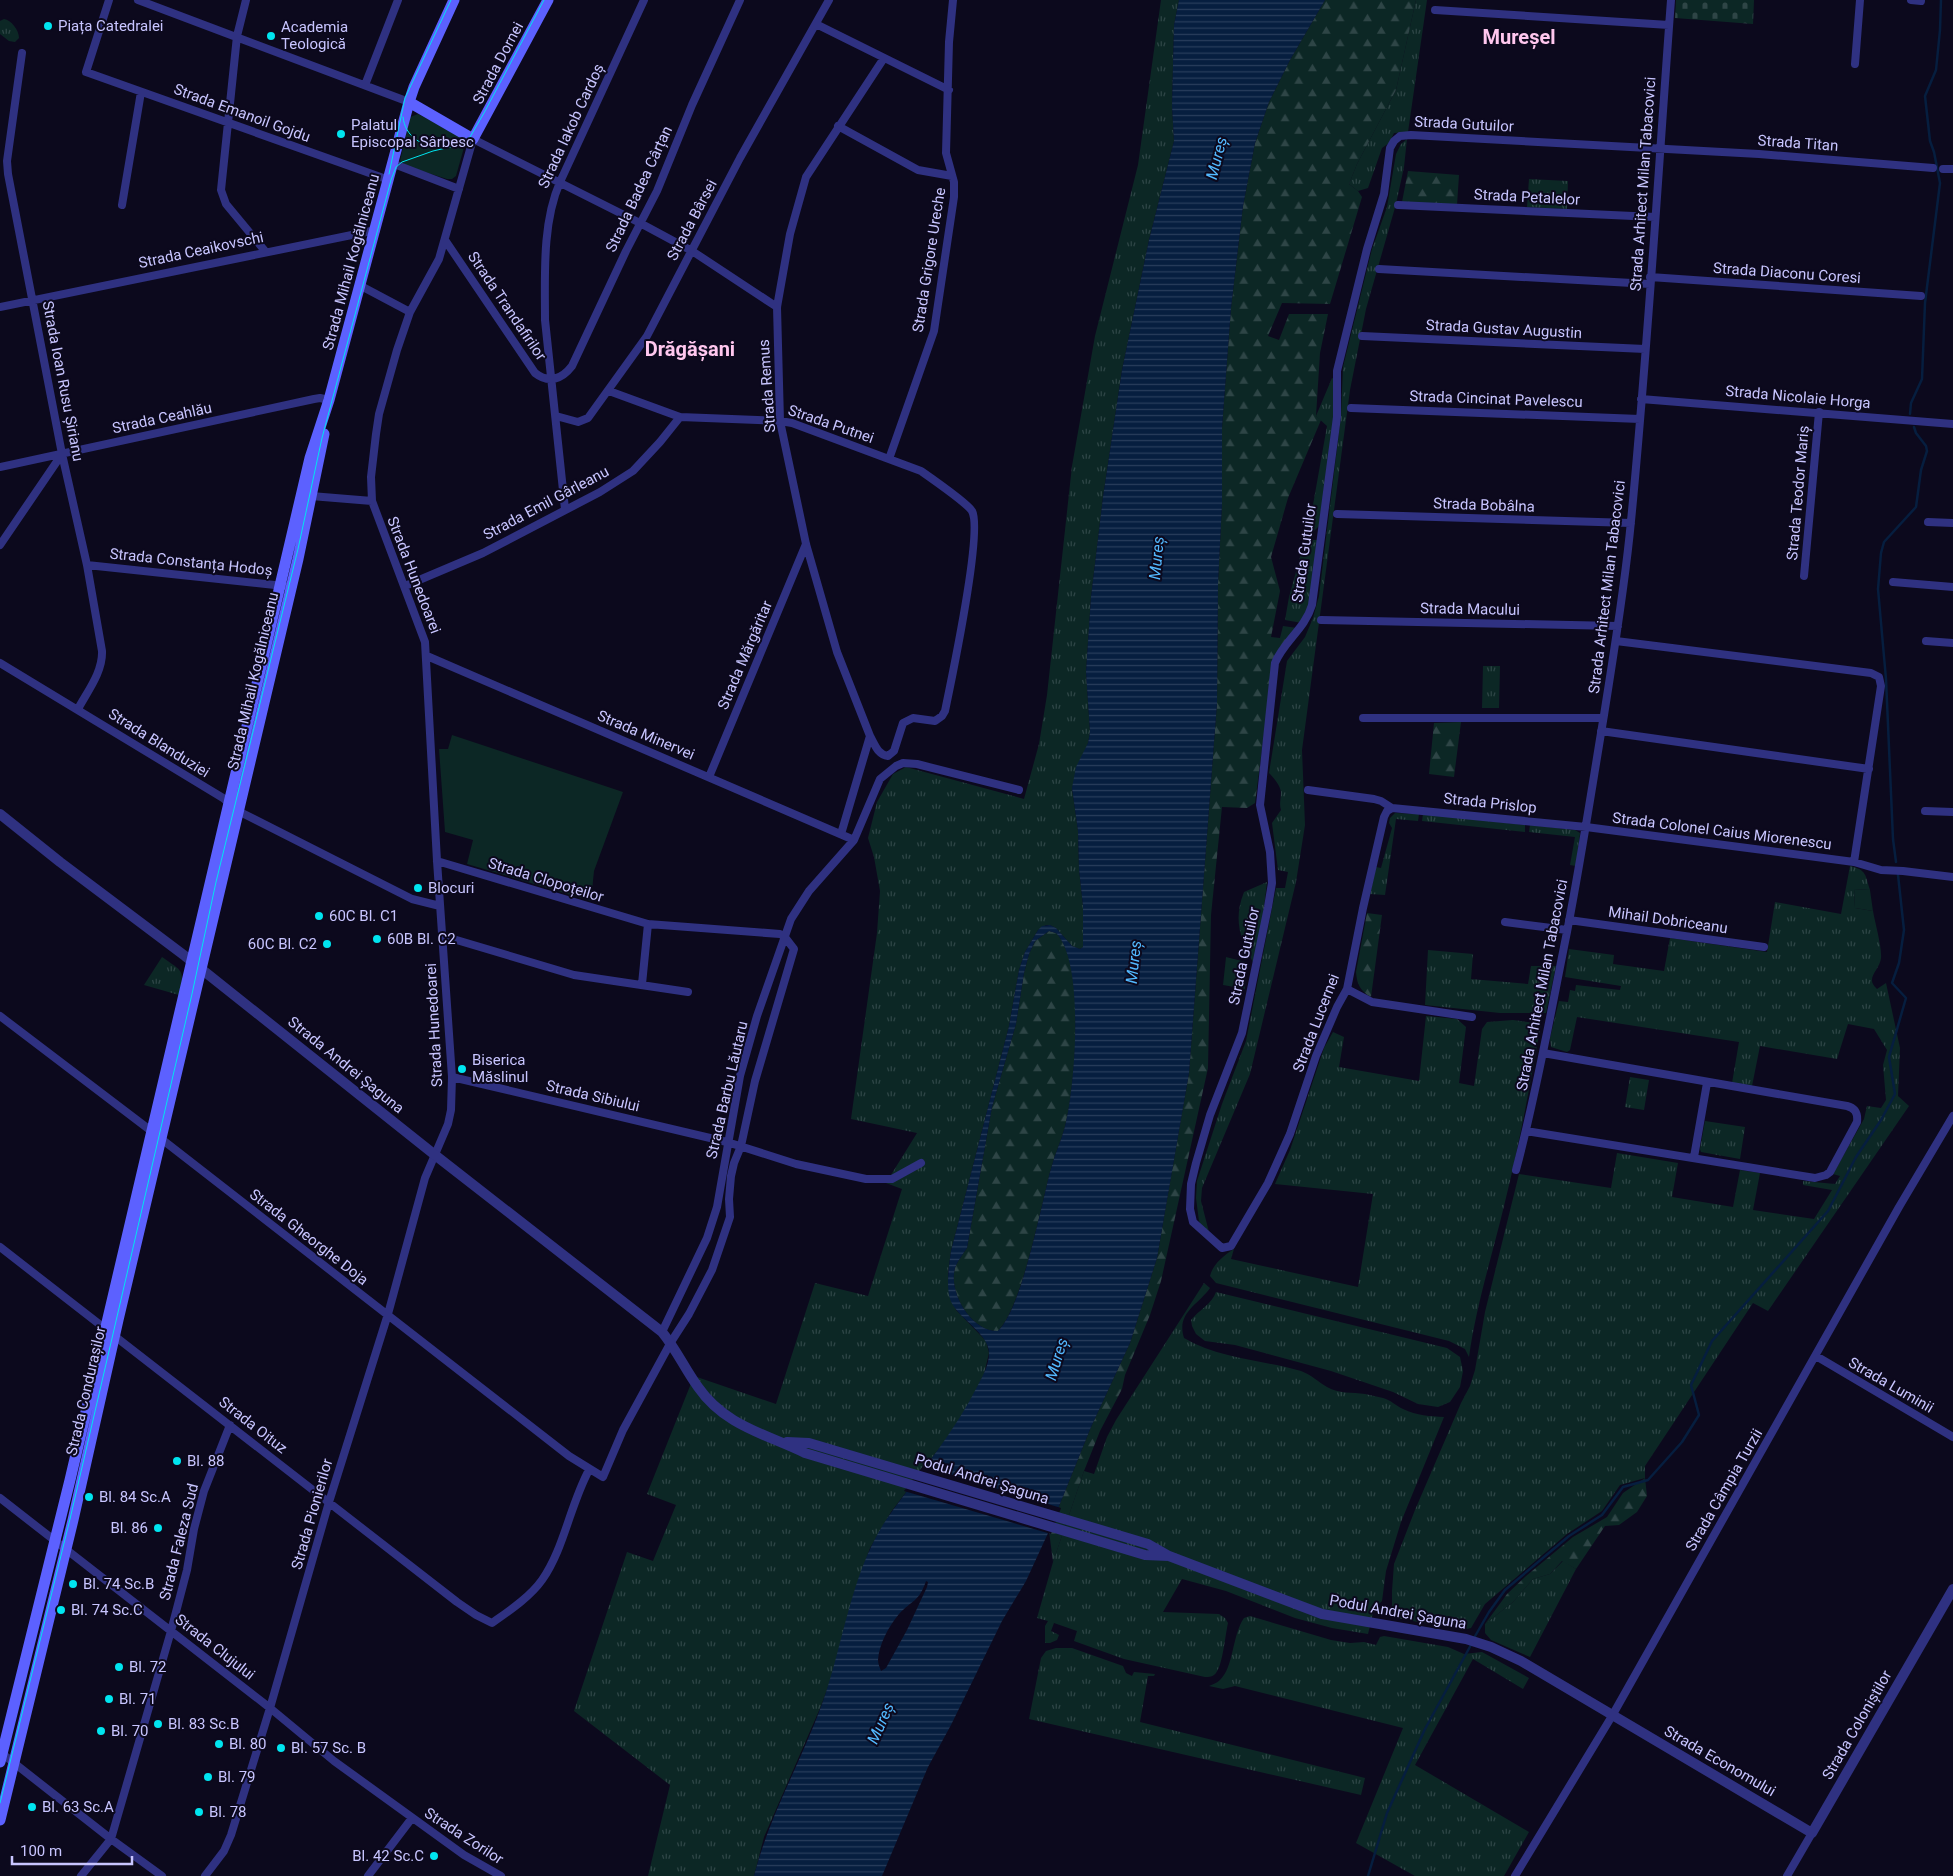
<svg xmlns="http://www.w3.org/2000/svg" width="1953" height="1876" font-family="Roboto,sans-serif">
<defs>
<pattern id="grass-tufts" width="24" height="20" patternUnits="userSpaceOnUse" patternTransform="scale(1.25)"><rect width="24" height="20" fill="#0c2725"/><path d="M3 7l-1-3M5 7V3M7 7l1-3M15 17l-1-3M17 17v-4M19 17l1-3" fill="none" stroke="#2e4546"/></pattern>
<pattern id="forest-firs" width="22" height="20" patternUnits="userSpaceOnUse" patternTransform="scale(1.25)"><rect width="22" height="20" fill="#0c2725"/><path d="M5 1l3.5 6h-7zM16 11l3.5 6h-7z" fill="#2e4546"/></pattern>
<pattern id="cemetery-stones" width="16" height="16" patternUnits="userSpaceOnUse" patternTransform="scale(1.25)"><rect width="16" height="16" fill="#0c2725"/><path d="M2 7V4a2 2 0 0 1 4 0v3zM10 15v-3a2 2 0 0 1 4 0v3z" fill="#2e4546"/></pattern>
<pattern id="water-rules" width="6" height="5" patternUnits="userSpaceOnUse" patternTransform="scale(1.25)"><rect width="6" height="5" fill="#061e3f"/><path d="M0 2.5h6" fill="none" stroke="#293d5c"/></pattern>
</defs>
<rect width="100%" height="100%" fill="#0c091d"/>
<!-- grass -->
<path fill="url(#grass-tufts)" d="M1161,0H1179L1174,25L1172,106L1174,141L1149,240L1122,370L1103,497L1091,597L1086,672L1090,732L1088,743L1072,788L1078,831L1079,869L1083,906V947L1080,949L1072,946L1056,928L1050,925H1046L1038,930L1025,952L1019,970L1009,1026L951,1251L948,1273L949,1290L956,1310L986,1341L989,1353L984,1374L968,1406L953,1430L891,1512L870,1548L854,1593L835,1667L821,1706L764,1837L754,1876H648L670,1785L574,1711L627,1552L653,1561L676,1505L647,1494L694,1376L776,1404L815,1283L868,1296L902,1189L886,1183L917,1133L851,1119L877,933L880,891L874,857L868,838L877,802L893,774L906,767L1024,799L1039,744L1047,695L1072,466L1095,336L1138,165Z
M1416,0H1427L1408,132L1394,133L1389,143L1382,148L1368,188L1358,191L1349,184L1357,164L1396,90Z
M4,19C11,20 19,30 19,38L15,42L9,41L0,34V21Z
M1407,139L1404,167L1396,204L1366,309L1350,390L1302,750L1305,825L1296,882L1250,1074L1202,1188L1201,1201L1210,1236L1203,1230L1199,1221L1196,1198L1197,1181L1222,1104L1246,1041L1276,888H1285L1288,872L1278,870L1272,823L1281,810C1279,804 1281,799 1281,792C1280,785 1274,778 1269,773L1287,661L1305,637L1313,618L1319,596L1341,416L1343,367L1372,249L1387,207L1396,154L1401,144Z
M1529,179L1568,181L1567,209L1527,207Z
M1332,378L1334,379V416L1319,526L1312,533H1308L1327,426L1316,416Z
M1310,540H1318L1311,601L1302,623L1285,620L1289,597L1304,543Z
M1483,666H1500L1499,708H1482Z
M1395,813L1419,814L1418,821L1396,819L1385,895L1370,894L1376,867L1381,868L1392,828L1389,823L1390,818Z
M1423,814L1525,825V832L1422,821Z
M1530,825L1575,830L1580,833L1576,866L1570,865L1575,837L1529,832Z
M1850,866C1867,870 1865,875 1870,890L1854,889L1855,908L1873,911C1875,923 1882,947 1881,958C1880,970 1864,978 1877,989L1886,983L1900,1048L1898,1096L1909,1106L1768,1311L1753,1303L1645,1466V1478L1620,1485L1602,1511L1567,1534L1485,1604L1471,1628L1463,1630L1396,1618L1392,1611V1591L1394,1564L1415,1510L1461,1403L1470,1386L1475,1370L1485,1312L1519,1174L1611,1188L1617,1153L1678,1163L1672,1197L1733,1207L1740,1170L1760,1173L1753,1210L1814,1219L1832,1190L1803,1185V1181L1835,1184L1840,1176L1833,1174L1864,1119L1867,1106L1881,1108L1886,1100L1883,1065L1887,1050L1874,1029L1848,1024L1837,1059L1760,1046L1752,1086L1732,1083L1739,1042L1577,1017L1570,1050L1567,1052L1551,1047L1550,1038L1559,1001L1568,1002L1570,990L1575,991L1576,985L1620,990L1621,986L1565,977L1569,949L1614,955L1613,964L1664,971L1670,938L1767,952L1775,902L1841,914Z
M1267,882L1263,916L1254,964C1240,939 1233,920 1244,892Z
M1428,950L1473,954L1471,979L1528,984L1531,966H1556L1546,1013H1500L1425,1005Z
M162,957C183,972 185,969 179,995L144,985Z
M1426,1016L1457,1019L1466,1027L1459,1083L1474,1086L1482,1029L1487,1022L1513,1020L1541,1024C1530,1085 1519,1146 1504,1206C1492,1256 1476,1306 1469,1357L1465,1349L1449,1341L1216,1283L1210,1276C1213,1264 1223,1256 1234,1249L1231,1259L1358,1287L1373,1194L1275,1184L1290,1150L1324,1048L1333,1032L1344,1037L1339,1067L1419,1081Z
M1630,1077L1649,1080L1644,1110L1625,1107Z
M1705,1121L1745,1127L1740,1159L1701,1152L1700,1149Z
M1204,1283L1210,1288C1198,1305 1176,1313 1184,1338C1220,1359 1263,1360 1301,1371C1312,1375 1318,1382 1327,1387C1339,1394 1352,1392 1365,1394C1371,1395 1377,1397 1383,1398C1391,1400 1396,1406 1403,1409C1417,1416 1430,1416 1444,1417L1401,1522L1386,1571L1382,1601L1374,1609L1368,1634L1332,1628L1295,1618L1226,1591L1182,1579L1163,1612L1219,1614L1225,1618L1228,1623C1225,1636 1223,1664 1216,1673C1213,1677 1209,1677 1205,1677L1124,1659L1074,1641L1077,1631L1054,1623L1051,1631L1059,1635L1057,1640L1050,1643H1045V1626L1048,1621L1037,1618L1053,1562L1084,1471L1094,1474L1107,1437L1116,1420Z
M1216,1292L1447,1348L1460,1357L1463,1371L1460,1387L1450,1402L1438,1407L1418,1404L1393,1392L1331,1371L1235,1345L1205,1341L1196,1334L1192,1326L1191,1320C1199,1310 1212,1304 1216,1292Z
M1563,1561L1576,1569L1530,1657L1491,1640L1485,1633V1624L1513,1602L1533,1579L1550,1574Z
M1250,1616L1331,1640L1350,1643L1364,1642L1376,1645L1380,1637L1384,1636L1448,1647L1464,1654L1482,1652L1529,1678L1523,1689L1473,1659L1415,1765L1529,1832L1504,1876H1415L1356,1843L1403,1728L1235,1686L1223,1689L1209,1686C1213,1684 1217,1683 1220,1680C1234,1667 1232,1635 1244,1618Z
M1056,1648H1072L1123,1666L1126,1673L1132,1676L1134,1672L1155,1674L1154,1676H1148L1140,1722L1365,1778L1361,1795L1029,1719L1041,1658L1046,1651Z"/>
<!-- forest -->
<path fill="url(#forest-firs)" d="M1325,0H1416L1396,90L1357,164L1349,184L1358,191L1362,197L1330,304L1282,303L1268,336L1279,340L1289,314H1328L1320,353L1316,416L1321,420L1288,498L1271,557L1280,591L1271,637L1280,638L1283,626L1297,628L1273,664L1255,803L1247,808L1222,807L1211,915L1208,1068L1161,1281L1150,1315L1125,1375L1122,1389L1100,1431L1084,1471L1053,1562L1049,1531L1091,1427L1130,1343L1157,1258L1174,1159L1189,1073L1217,703L1218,583L1222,504V428L1231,308L1243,206L1255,143L1269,102L1290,60Z
M1408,171L1459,175L1457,205L1402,202Z
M1461,722L1454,777L1429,774L1434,723Z
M1367,913L1382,915L1371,997C1360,991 1357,984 1356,972Z
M1049,931L1056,933C1086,962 1075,1084 1066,1122C1063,1136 1057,1149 1053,1162C1048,1177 1045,1194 1041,1210C1034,1238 1018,1311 998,1331C972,1332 948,1293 955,1268C957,1262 963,1254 967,1248L992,1107L1016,1024L1024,973L1029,954L1035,941Z
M1645,1478L1647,1496L1637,1512L1619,1525L1605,1526L1576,1569L1562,1561L1550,1574L1533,1579L1513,1602L1485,1624L1507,1594L1526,1576L1573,1537L1607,1517L1623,1493Z"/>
<!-- cemetery -->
<path fill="url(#cemetery-stones)" d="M1676,0H1754L1753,24L1675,18Z"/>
<!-- park -->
<path fill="#0c2725" d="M418,114L461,137L465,144L456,176L452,179H447L406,166L400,161L410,117Z
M452,735L623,792L594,871L591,901L467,864L473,840L445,832L439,749H448Z
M1854,889L1870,890L1873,911L1855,908Z
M1226,957L1246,962L1245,989L1223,985Z"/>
<!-- water -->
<path fill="url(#water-rules)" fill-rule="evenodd" d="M1179,0H1325L1290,60L1269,102L1255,143L1243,206L1231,308L1222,428V504L1218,583L1217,703L1189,1073L1157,1258L1130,1343L1091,1427L1049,1531L1026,1581L1002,1621L951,1725L928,1767L882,1876H754C769,1816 801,1762 822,1704C845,1640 851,1566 893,1510C923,1469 955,1431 978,1385C983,1376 989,1364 989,1354C990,1333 957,1319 950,1299C946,1284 949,1266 951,1251L1009,1026L1019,970L1025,952L1038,930L1042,926L1050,925L1056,928L1072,946L1080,949L1083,947V906L1079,869L1078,831L1072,788L1076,767L1088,743L1090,732L1086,672L1091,597L1103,497L1122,370L1149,240L1174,141L1172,106L1174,25ZM1049,931L1056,933C1085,962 1075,1084 1066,1122C1063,1136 1057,1149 1053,1162C1048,1177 1045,1194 1041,1210C1034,1238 1018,1312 998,1331C972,1332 948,1293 955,1268C957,1262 963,1254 967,1248L992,1107L1016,1024L1024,973L1029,954L1035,941ZM926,1581L928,1582L927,1587L907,1630L886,1668L881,1671C880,1668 878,1664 878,1660C879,1644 889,1626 899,1614C912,1600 919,1602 926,1581Z"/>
<!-- pier -->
<path fill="#0c091d" d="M923,1466L1061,1508L1051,1534L904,1491Z"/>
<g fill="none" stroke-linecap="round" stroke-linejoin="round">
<!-- stream -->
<path stroke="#061e3f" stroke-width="2.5" d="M1910,414L1911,403L1922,379L1925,303L1940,183L1934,152L1930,141L1925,96L1936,70L1940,30L1941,0
M1896,862L1893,839L1886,679L1878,589L1881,553L1884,542L1916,507L1921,470L1927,451L1926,446L1916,433L1914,427
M1474,1638L1489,1612L1505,1590L1569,1536L1602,1515L1623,1487L1648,1480L1682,1442L1699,1415L1691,1385L1712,1341L1828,1211L1856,1157L1881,1120L1895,1094L1889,1057L1906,998L1892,983L1899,963L1904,930L1898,875
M1368,1876L1387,1813L1425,1729L1472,1643"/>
<!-- minor -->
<path stroke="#2f3181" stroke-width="8" d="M109,0L86,72L389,180
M138,0L409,102
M246,0L237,36L221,190L226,204L265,251
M1911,0L1921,1
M1435,10L1669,25
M816,24L949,90
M22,53L7,161L8,174L62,454L87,565L102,651C103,672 87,692 78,709
M1855,64L1860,0
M365,85L398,0
M838,126L918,170L952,176
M394,164L459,189
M1933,168L1759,154L1411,135L1400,136L1394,141L1390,148L1384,194L1367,249L1337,371V417L1312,605C1305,629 1284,641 1275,663L1260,805L1270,852L1272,883L1268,907L1242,1033L1210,1115L1196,1163L1191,1184L1190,1209L1193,1222L1222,1248L1231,1246L1268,1183L1290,1134L1316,1056L1337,1007L1347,989L1363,908L1384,817L1387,811L1392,808L1586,827L1854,862L1881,870L1903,871L1953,877
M1943,169H1953
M122,205L141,92
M1398,205L1655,217
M445,240L535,373C549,384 562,379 572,366L626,251L657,191L692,105L740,0
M1379,269L1650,284
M1650,277L1921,296
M361,286L410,312
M0,307L376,230
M1362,336L1645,349
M609,391L680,417L780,421L792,423L921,471C931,478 967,503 972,511C983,531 951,682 945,711L942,716L935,721L913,718L903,723L894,751L888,756C878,755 875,745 870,736L841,834
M1641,399L1953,424
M1351,408L1640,419
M556,416L578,422L588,418L647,336L740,158L829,0
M889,459L934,331L954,197V182L946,153L949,42L953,0
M0,467L314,399L320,398L329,400
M311,496L372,501
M565,509L545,320C545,276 542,223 560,182L644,0
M1337,514L1631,523
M1928,522L1953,523
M0,545L62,454
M87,565L284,586
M1804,576L1819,412
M1893,582L1953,587
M405,586L483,553L600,492L633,471L660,442L680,417
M1321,620L1618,626
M1616,641L1871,673L1879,677L1881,686L1854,862
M1926,641L1953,643
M427,656L854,840
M0,663L223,798L238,811L412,899L440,906
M1363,718H1603
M1601,731L1869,769
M870,736L837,652L806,544L780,421L777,307L790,234L806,177L884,58
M709,777L806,544
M1308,790L1374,799L1381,801L1392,808
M1925,811L1953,812
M1569,920L1764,947
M1505,922L1567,930
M443,936L574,975L688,992
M642,984L648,924
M1347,989L1372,1002L1472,1017
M0,1016L146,1127L569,1456L603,1477L623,1430L671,1342L689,1314L712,1270L730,1217L729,1199L731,1176L734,1163L741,1146L755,1081L794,949L784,936L780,934L648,924L437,861
M452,1077L727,1142L796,1164L866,1179H892L921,1163
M1526,1131L1815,1178L1826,1175L1830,1172L1857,1122C1858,1113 1855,1108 1847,1106L1543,1053
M1694,1157L1707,1083
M1516,1170C1537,1091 1551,1011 1567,932C1581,860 1592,787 1604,715C1614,651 1625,586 1631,521C1648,348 1658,174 1671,0
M0,1247L457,1602L476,1615L492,1623C509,1611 530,1597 542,1580C564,1549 570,1505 589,1470
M662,1332L707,1238L717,1207L740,1076L757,1016L791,919L809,891L854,840L880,779L896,766L903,763L917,764L1019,790
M1816,1356L1953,1437
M0,1498L270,1708L334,1761L464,1855L501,1876
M0,1752L111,1839L162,1876
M81,1876L111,1839L171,1631L187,1570L194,1529L204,1491L230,1425
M205,1876L224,1851L231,1835L270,1708L329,1502L388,1314L425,1178L448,1124L451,1110L452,1077L437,861L425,642L372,501L371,477L376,434L379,414L397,350L410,312L439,259L473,139L640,223L692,251L777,307
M368,1876L412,1818
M1515,1876L1612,1716L1899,1207L1953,1116
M1787,1876L1812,1833"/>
<!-- tertiary -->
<path stroke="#2f3181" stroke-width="10" d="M0,814L60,862L185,956L435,1155L662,1332C676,1349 685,1369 698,1387C725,1426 766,1434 805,1453L1145,1555L1169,1556
M787,1442L809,1443L1148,1544L1169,1556L1322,1614L1466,1639L1491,1647L1521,1661L1812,1833L1953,1589"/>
<!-- secondary -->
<path stroke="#5c61ff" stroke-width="11" d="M409,102L473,139L548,0
M0,1762L70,1480L310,458L329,400L409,102L414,87L454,0
M0,1820L73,1520L118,1320L298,559L324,434"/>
<!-- tram -->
<path stroke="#00e5f0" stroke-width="1" d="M403,117C405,137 422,146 440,148
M389,174L405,98L451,0
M0,1803L70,1519L192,994L216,882L298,549L322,438L391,180L396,167L402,162L433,151L459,145L470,137L484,113L544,0"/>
</g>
<!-- markers -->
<g fill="#00e5f0" stroke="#0c091d" stroke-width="2">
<circle cx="48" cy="26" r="5"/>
<circle cx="271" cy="36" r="5"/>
<circle cx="341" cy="134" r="5"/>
<circle cx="418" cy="888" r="5"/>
<circle cx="319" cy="916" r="5"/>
<circle cx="377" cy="939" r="5"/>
<circle cx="327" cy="944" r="5"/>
<circle cx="462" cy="1069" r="5"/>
<circle cx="177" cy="1461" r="5"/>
<circle cx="89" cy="1497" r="5"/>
<circle cx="158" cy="1528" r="5"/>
<circle cx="73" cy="1584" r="5"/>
<circle cx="61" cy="1610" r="5"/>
<circle cx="119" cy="1667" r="5"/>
<circle cx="109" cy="1699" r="5"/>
<circle cx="158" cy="1724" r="5"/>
<circle cx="101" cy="1731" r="5"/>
<circle cx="219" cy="1744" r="5"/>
<circle cx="281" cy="1748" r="5"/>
<circle cx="208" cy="1777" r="5"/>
<circle cx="32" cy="1807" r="5"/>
<circle cx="199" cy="1812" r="5"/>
<circle cx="434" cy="1856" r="5"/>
</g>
<g text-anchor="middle" stroke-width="4" stroke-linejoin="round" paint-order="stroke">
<!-- poi labels -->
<g font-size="15" fill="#c8c5ff" stroke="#0c091d" text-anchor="start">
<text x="58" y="31">Piața Catedralei</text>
<text x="281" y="32">Academia<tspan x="281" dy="17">Teologică</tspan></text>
<text x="351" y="130">Palatul<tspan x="351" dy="17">Episcopal Sârbesc</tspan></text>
<text x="428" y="893">Blocuri</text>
<text x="329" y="921">60C Bl. C1</text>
<text x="387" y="944">60B Bl. C2</text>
<text x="317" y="949" text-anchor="end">60C Bl. C2</text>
<text x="472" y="1065">Biserica<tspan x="472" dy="17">Măslinul</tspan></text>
<text x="187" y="1466">Bl. 88</text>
<text x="99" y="1502">Bl. 84 Sc.A</text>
<text x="148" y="1533" text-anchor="end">Bl. 86</text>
<text x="83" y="1589">Bl. 74 Sc.B</text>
<text x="71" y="1615">Bl. 74 Sc.C</text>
<text x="129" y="1672">Bl. 72</text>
<text x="119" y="1704">Bl. 71</text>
<text x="168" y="1729">Bl. 83 Sc.B</text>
<text x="111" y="1736">Bl. 70</text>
<text x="229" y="1749">Bl. 80</text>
<text x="291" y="1753">Bl. 57 Sc. B</text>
<text x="218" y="1782">Bl. 79</text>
<text x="42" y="1812">Bl. 63 Sc.A</text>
<text x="209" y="1817">Bl. 78</text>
<text x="424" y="1861" text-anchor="end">Bl. 42 Sc.C</text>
</g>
<!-- street labels -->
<g font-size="15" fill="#c8c5ff" stroke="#0c091d">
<text transform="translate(498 63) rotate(-62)" y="5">Strada Dornei</text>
<text transform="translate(242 113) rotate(20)" y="5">Strada Emanoil Gojdu</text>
<text transform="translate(1464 124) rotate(3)" y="5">Strada Gutuilor</text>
<text transform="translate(571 126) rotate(-65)" y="5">Strada Iakob Cardoș</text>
<text transform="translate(1798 143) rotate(4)" y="5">Strada Titan</text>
<text transform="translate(1643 184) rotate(-86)" y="5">Strada Arhitect Milan Tabacovici</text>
<text transform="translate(639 189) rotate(-65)" y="5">Strada Badea Cârțan</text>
<text transform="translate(1527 197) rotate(3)" y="5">Strada Petalelor</text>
<text transform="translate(692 220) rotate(-62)" y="5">Strada Bârsei</text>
<text transform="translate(201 250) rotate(-12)" y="5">Strada Ceaikovschi</text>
<text transform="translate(929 260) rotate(-81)" y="5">Strada Grigore Ureche</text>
<text transform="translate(351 262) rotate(-75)" y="5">Strada Mihail Kogălniceanu</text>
<text transform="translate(1787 273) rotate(4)" y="5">Strada Diaconu Coresi</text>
<text transform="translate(507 306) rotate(56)" y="5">Strada Trandafirilor</text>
<text transform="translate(1504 329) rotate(3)" y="5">Strada Gustav Augustin</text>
<text transform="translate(63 381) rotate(79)" y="5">Strada Ioan Rusu Șirianu</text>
<text transform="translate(767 386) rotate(-94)" y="5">Strada Remus</text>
<text transform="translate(1798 397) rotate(5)" y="5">Strada Nicolaie Horga</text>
<text transform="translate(1496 399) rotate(2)" y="5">Strada Cincinat Pavelescu</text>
<text transform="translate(162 418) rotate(-12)" y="5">Strada Ceahlău</text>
<text transform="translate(831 424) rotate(19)" y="5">Strada Putnei</text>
<text transform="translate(1798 493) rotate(-85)" y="5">Strada Teodor Mariș</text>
<text transform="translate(546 503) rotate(-28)" y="5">Strada Emil Gârleanu</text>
<text transform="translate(1484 505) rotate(2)" y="5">Strada Bobâlna</text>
<text transform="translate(1304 553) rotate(-82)" y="5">Strada Gutuilor</text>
<text transform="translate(191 562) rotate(6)" y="5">Strada Constanța Hodoș</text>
<text transform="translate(414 575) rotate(69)" y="5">Strada Hunedoarei</text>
<text transform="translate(1607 587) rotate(-83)" y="5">Strada Arhitect Milan Tabacovici</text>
<text transform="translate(1470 609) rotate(1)" y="5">Strada Macului</text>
<text transform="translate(745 655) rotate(-67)" y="5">Strada Mărgăritar</text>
<text transform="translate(253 681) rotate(-77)" y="5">Strada Mihail Kogălniceanu</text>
<text transform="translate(646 735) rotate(23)" y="5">Strada Minervei</text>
<text transform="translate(159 743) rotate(32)" y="5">Strada Blanduziei</text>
<text transform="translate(1490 803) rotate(6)" y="5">Strada Prislop</text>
<text transform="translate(1722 831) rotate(7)" y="5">Strada Colonel Caius Miorenescu</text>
<text transform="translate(546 880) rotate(17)" y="5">Strada Clopoțeilor</text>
<text transform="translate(1668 920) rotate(8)" y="5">Mihail Dobriceanu</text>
<text transform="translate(1244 956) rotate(-78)" y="5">Strada Gutuilor</text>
<text transform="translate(1542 985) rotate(-79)" y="5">Strada Arhitect Milan Tabacovici</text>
<text transform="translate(1316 1023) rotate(-69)" y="5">Strada Lucernei</text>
<text transform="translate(434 1025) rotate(-93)" y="5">Strada Hunedoarei</text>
<text transform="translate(346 1065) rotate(39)" y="5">Strada Andrei Șaguna</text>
<text transform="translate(727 1090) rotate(-77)" y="5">Strada Barbu Lăutaru</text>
<text transform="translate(593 1096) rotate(13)" y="5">Strada Sibiului</text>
<text transform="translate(309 1237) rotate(38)" y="5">Strada Gheorghe Doja</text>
<text transform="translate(1891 1385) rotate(30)" y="5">Strada Luminii</text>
<text transform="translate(86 1391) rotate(-77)" y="5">Strada Condurașilor</text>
<text transform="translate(253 1425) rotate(38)" y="5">Strada Oituz</text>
<text transform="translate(982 1479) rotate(17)" y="5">Podul Andrei Șaguna</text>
<text transform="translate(1724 1490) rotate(-60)" y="5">Strada Câmpia Turzii</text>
<text transform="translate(312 1514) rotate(-74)" y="5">Strada Pionierilor</text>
<text transform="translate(179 1542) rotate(-76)" y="5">Strada Faleza Sud</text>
<text transform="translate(1398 1612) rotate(10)" y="5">Podul Andrei Șaguna</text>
<text transform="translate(215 1647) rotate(38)" y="5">Strada Clujului</text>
<text transform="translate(1857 1725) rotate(-60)" y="5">Strada Coloniștilor</text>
<text transform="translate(1720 1761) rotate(30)" y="5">Strada Economului</text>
<text transform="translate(464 1836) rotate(33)" y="5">Strada Zorilor</text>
</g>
<!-- water labels -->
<g font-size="16" font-style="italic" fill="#53b9ff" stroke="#0c091d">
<text transform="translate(1216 158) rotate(-76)" y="6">Mureș</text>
<text transform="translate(1156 558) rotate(-85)" y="6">Mureș</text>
<text transform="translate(1133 962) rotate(-84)" y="6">Mureș</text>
<text transform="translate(1056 1359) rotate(-73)" y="6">Mureș</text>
<text transform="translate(880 1723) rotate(-66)" y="6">Mureș</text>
</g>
<!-- district labels -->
<g font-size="20" font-weight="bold" fill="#ffc7ee" stroke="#0c091d">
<text x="1519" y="44">Mureșel</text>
<text x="690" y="356">Drăgășani</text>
</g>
</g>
<!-- scale -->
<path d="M12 1856v8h120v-8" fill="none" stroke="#c8c5ff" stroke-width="2.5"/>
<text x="20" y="1856" font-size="15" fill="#c8c5ff" stroke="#0c091d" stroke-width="4" paint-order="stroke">100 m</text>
</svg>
